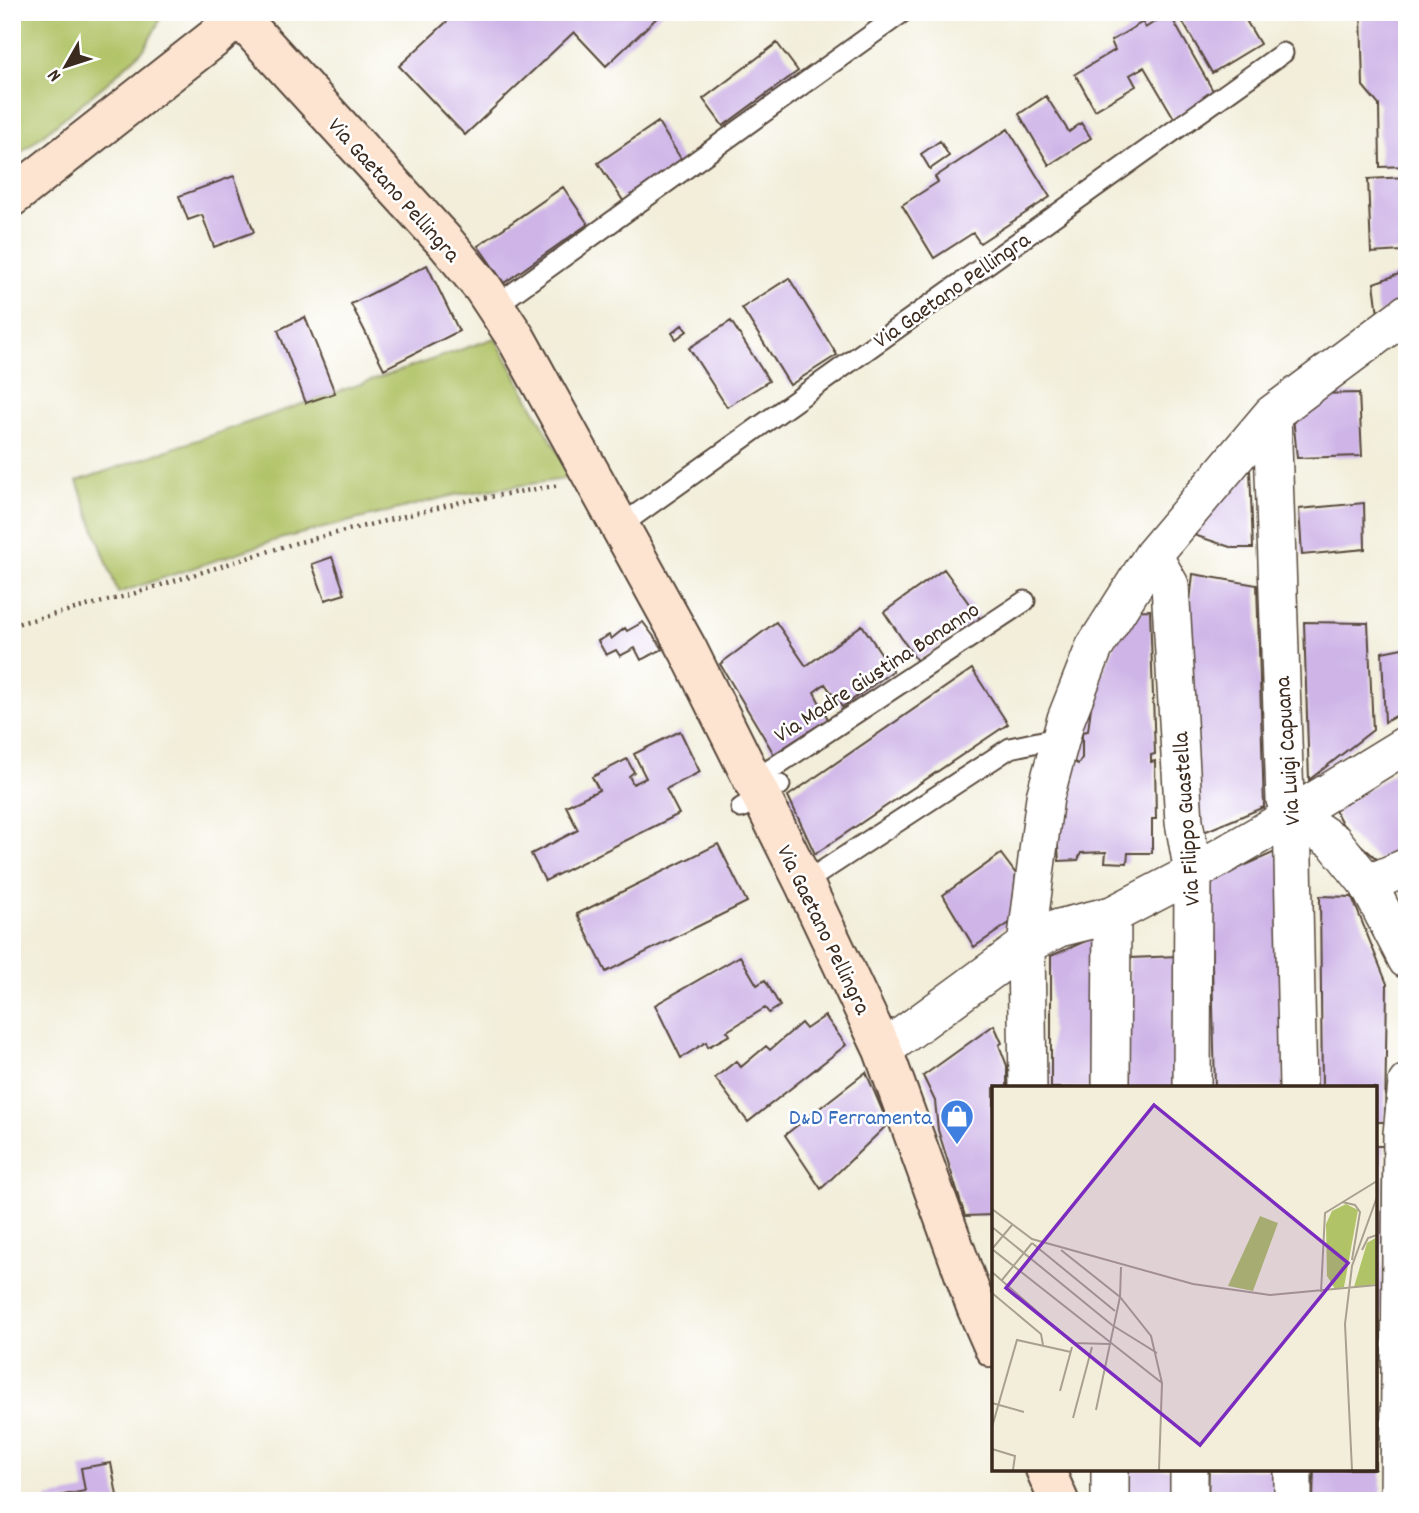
<svg xmlns="http://www.w3.org/2000/svg" width="1419" height="1513" font-family="Dekko,sans-serif">
<rect width="100%" height="100%" fill="#fff"/>
<filter id="ink" filterUnits="userSpaceOnUse"><feTurbulence type="fractalNoise" baseFrequency=".0143" numOctaves="2"/><feDisplacementMap in="SourceGraphic" scale="14" xChannelSelector="R" yChannelSelector="G"/><feConvolveMatrix kernelMatrix="1 2 1 2 8 2 1 2 1" color-interpolation-filters="sRGB"/></filter>
<filter id="wash" filterUnits="userSpaceOnUse"><feTurbulence type="fractalNoise" baseFrequency=".00686" numOctaves="4" result="noise"/><feDisplacementMap in="SourceGraphic" scale="28" xChannelSelector="R" yChannelSelector="G"/><feGaussianBlur stdDeviation="1.57" result="paint"/><feColorMatrix in="noise" values="0 0 0 0 0 0 0 0 0 0 0 0 0 0 0 0 0 1.4 0 .05"/><feComposite in="paint" operator="in"/></filter>
<g filter="url(#wash)">
<rect width="100%" height="100%" fill="#f2eeda"/>
<!-- green -->
<path fill="#b0c366" stroke="#767642" stroke-width="2" d="M12,12H162L158,24L144,49L107,83L12,160Z
M495,338L568,470L564,479L454,495L276,540L118,593L77,481Z"/>
<g id="blocks">
<!-- building -->
<path fill="#ceb4e7" d="M454,12H663L606,66L574,32L465,135L399,66L455,14Z
M1177,12H1241L1260,44L1212,73Z
M1407,12V166L1380,167L1379,105L1363,86L1361,13Z
M1169,13L1216,96L1174,118L1144,67L1130,75L1136,86L1095,110L1075,74L1115,50L1111,41L1143,22L1145,28Z
M777,43L798,71L723,126L703,99Z
M1046,96L1069,132L1081,123L1091,138L1049,165L1019,114Z
M658,122L683,162L624,202L598,163Z
M1008,129L1050,197L980,243L973,233L934,258L902,205L938,182L935,177Z
M940,141L949,156L930,169L921,154Z
M234,176L254,232L214,247L202,215L188,220L179,196Z
M1407,177V296L1378,314L1374,283L1402,273V251L1371,253L1368,179Z
M563,187L588,224L504,283L478,246Z
M427,265L459,331L384,369L351,304Z
M789,278L837,355L790,385L742,308Z
M305,317L335,393L306,403L278,330Z
M731,321L769,381L727,407L689,348Z
M682,325L687,331L676,339L672,333Z
M1359,393L1362,456L1297,458L1293,416L1315,394Z
M1250,469L1253,548H1233L1191,534Z
M1364,503L1365,549L1302,555L1299,509Z
M332,557L345,594L325,600L312,564Z
M944,569L980,619L917,661L884,612Z
M1193,574L1257,585L1264,807L1199,834L1189,611Z
M1150,610L1155,754L1151,755V762L1155,761L1156,819H1152V853H1128L1127,863L1105,862L1106,852L1081,853L1078,860L1059,861L1056,818L1072,761L1078,764L1082,758V732L1088,731L1091,707L1088,706L1130,611Z
M643,622L663,649L641,660L635,648L620,656L616,650L606,655L598,641L609,635L611,639L625,628L627,631Z
M776,622L806,666L862,625L893,671L842,707L825,684L814,692L828,719L774,754L720,664Z
M1304,622L1368,623L1373,730L1309,780Z
M1407,647V710L1385,722L1382,652Z
M972,669L1008,724L815,854L788,796Z
M680,731L700,772L666,789L679,814L545,881L531,854L578,830L566,806L599,790L592,777L627,759L634,772L629,776L633,784L646,778L634,754Z
M1407,765V846L1378,860L1347,833L1335,810Z
M718,844L747,902L606,972L577,914Z
M1284,848V1088H1215L1210,881Z
M1001,854L1016,874L1011,922L974,947L943,895Z
M1320,896L1352,897L1387,984L1385,1122H1375V1088H1322Z
M1095,937L1093,1088H1051V956Z
M740,956L757,985L765,980L780,1006L769,1013L765,1008L727,1031L730,1035L708,1047L706,1042L681,1058L655,1005Z
M1178,956L1176,1088H1126L1130,958Z
M825,1016L846,1045L748,1122L715,1078L736,1061L741,1067L766,1046L770,1050L801,1023L806,1029Z
M994,1025L1002,1043L999,1045L1007,1066V1088H994V1215L965,1216L938,1130L935,1101L923,1076Z
M866,1072L888,1124L821,1189L785,1135Z
M1375,1146H1383L1381,1501H1313L1314,1469H1375Z
M111,1463L118,1501H48L47,1498L85,1491L81,1468Z
M1124,1469H1173V1501H1124Z
M1209,1469H1276L1275,1501H1208Z"/>
</g>
</g>
<g filter="url(#ink)">
<use href="#blocks" fill-opacity="0" stroke="#56473a" stroke-width="2"/>
<g fill="none" stroke-linecap="round" stroke-linejoin="round">
<!-- lane casing -->
<g stroke="#56473a" stroke-width="23">
<path id="lane" d="M495,306L903,12
M620,526L1283,53
M753,781L1025,601
M741,808L780,785
M804,883L1010,748L1061,737"/>
</g>
<!-- street casing -->
<g stroke="#56473a" stroke-width="40">
<path id="street" d="M1272,414L1285,800L1292,814L1298,1088
M1153,555L1170,585L1184,822L1193,873L1192,1088
M1292,814L1334,842L1368,884L1407,960
M1368,884L1407,867
M883,1050L1026,945L1059,928L1112,915L1193,873L1262,833L1407,744
M1028,1088L1026,945L1045,797L1066,719L1094,648L1153,555L1272,414L1407,313
M1111,1088L1112,915
M1110,1501V1469
M1189,1501V1469
M1293,1501V1469
M1399,1501L1402,1134L1407,1083"/>
</g>
<!-- secondary casing -->
<g stroke="#56473a" stroke-width="42">
<path id="secondary" d="M235,12L446,243L483,288L516,338L688,650L804,883L883,1050L976,1307L994,1348
M12,197L213,39L238,16
M1045,1469L1059,1501"/>
</g>
<!-- path -->
<path stroke="#56473a" stroke-width="4.5" stroke-dasharray="2 5" stroke-linecap="butt" d="M12,625L126,596L292,544L465,501L560,485"/>
<!-- lane -->
<use href="#lane" stroke="#fff" stroke-width="19"/>
<!-- street -->
<use href="#street" stroke="#fff" stroke-width="37"/>
<!-- secondary -->
<use href="#secondary" stroke="#fde4d1" stroke-width="38"/>
</g>
</g>
<!-- icons -->
<defs>
<g id="shop-pin" transform="scale(1.75)"><path d="M0 17L-7.5 6A9.5 9.5 0 1 1 7.5 6Z" fill="#3f7fe0" stroke="#fff"/><path d="M-5-2.5h2.3a2.7 3.5 0 0 1 5.4 0H5L5.5 6h-11ZM-1.5-2.5h3a1.5 2.3 0 0 0-3 0Z" fill="#fff"/></g>
</defs>
<g fill-rule="evenodd">
<use href="#shop-pin" x="957" y="1116"/>
</g>
<g text-anchor="middle" stroke-width="5" stroke-linejoin="round" paint-order="stroke">
<!-- street labels -->
<g font-size="23" fill="#3b2a1e" stroke="#fff">
<text transform="translate(395 189) rotate(48)" y="8">Via Gaetano Pellingra</text>
<text transform="translate(951 289) rotate(-35)" y="8">Via Gaetano Pellingra</text>
<text transform="translate(876 671) rotate(-33)" y="8">Via Madre Giustina Bonanno</text>
<text transform="translate(1286 751) rotate(-94)" y="8">Via Luigi Capuana</text>
<text transform="translate(1185 819) rotate(-94)" y="8">Via Filippo Guastella</text>
<text transform="translate(825 929) rotate(64)" y="8">Via Gaetano Pellingra</text>
</g>
<!-- shop labels -->
<g font-size="23" fill="#366cbe" stroke="#fff" text-anchor="end">
<text x="932" y="1124">D&amp;D Ferramenta</text>
</g>
</g>
<!-- overview -->
<g transform="translate(992 1086)">
<rect width="385" height="385" fill="#f2eeda"/>
<path d="M354,118L366,124L352,201L343,203L335,190L334,138L340,125ZM268,130L286,137L261,205L236,200ZM385,151V198L362,201L375,157Z" fill="#b0c366"/>
<path fill="none" stroke="#a9a08f" stroke-width="2" d="M350,116L363,119L368,126L360,174M0,123L40,153L201,198L278,209L385,199M20,139L0,163L170,297M0,141L120,239L165,267M40,157L123,225M69,164L128,211L159,250L170,297L167,384M370,164L376,152L385,149M0,186L81,257L117,258M10,194L40,157M329,206L333,127L385,95M0,207L49,248L51,259M68,305L80,261M0,317L32,326M104,324L128,211L129,181M81,332L100,261M0,341L25,254L79,266M0,363L23,370L21,384M360,384L353,238L360,180L385,111"/>
<path fill="#7b2cbf" fill-opacity="0.15" stroke="#7b2cbf" stroke-width="3.5" d="M162,19L356,177L208,359L14,202Z"/>
<rect width="385" height="385" fill="none" stroke="#3b2a1e" stroke-width="3.5"/>
</g>
<!-- margin -->
<rect width="1419" height="1513" fill="none" stroke="#fff" stroke-width="42"/>
<!-- north arrow -->
<g transform="translate(66 66) rotate(231)" stroke="#ffffff" stroke-width="5" paint-order="stroke">
<path d="M0-5L12 26L0 18L-12 26Z" fill="#3b2a1e"/>
<text y="-10" font-size="19" font-weight="bold" text-anchor="middle" fill="#3b2a1e">N</text>
</g>
</svg>
